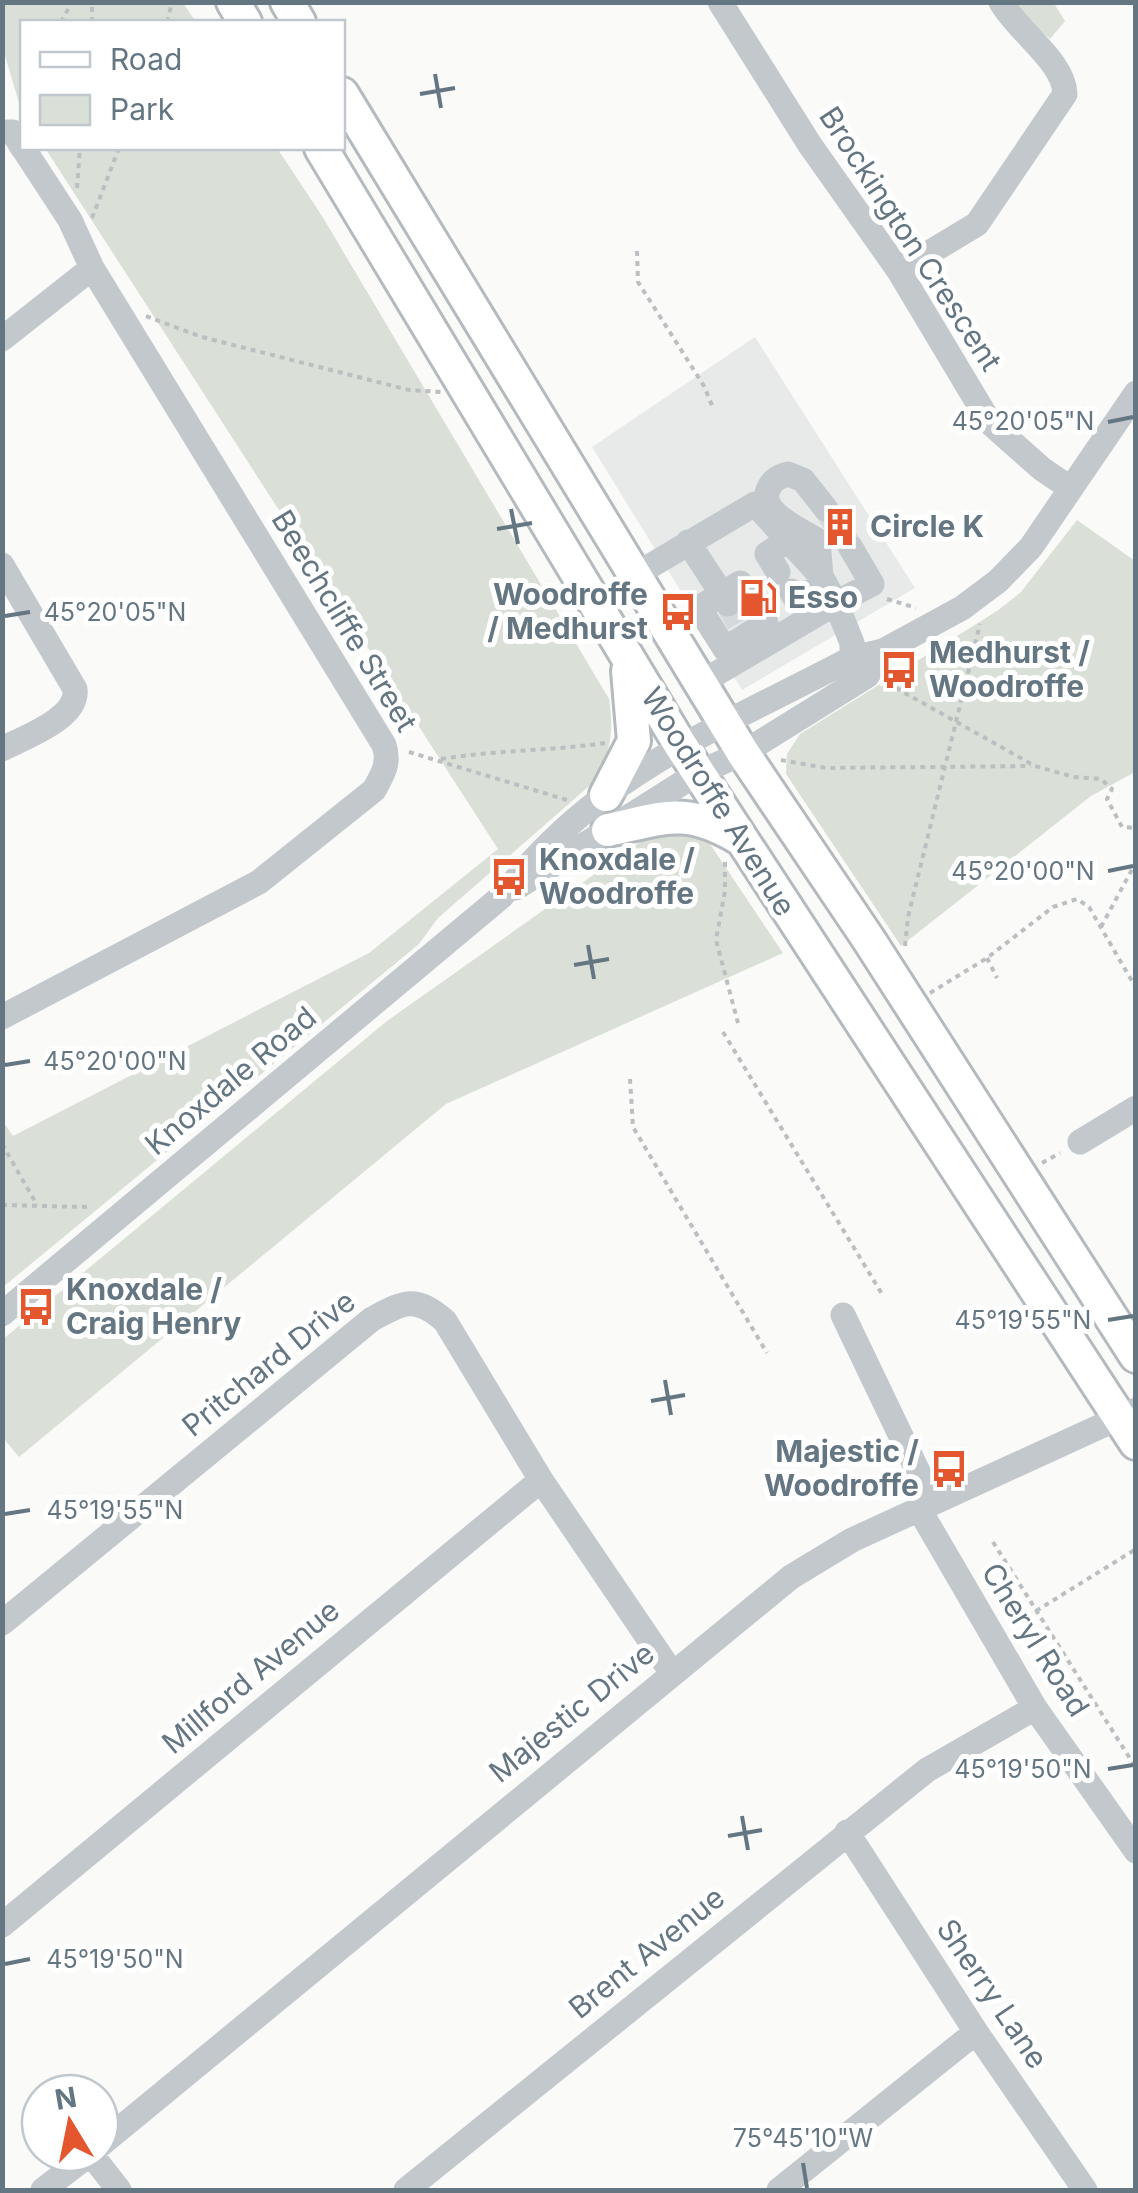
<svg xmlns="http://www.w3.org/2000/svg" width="1138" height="2193" font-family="Inter,sans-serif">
<rect width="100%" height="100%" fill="#fafaf8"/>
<!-- built -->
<path fill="#e8e9e9" d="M755,337L915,588L742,690L592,447Z"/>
<!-- green -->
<path fill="#dadfd7" d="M2,3H183L196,22H22V113L3,49Z
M1015,3H1059L1055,5L1065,21L1050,39L1022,15Z
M45,148H277L322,216L609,699C614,732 611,751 595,781L438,918L419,944L3,1287L2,1120L13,1136L369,953L498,849Z
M1077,520L1135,561V772L1091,796L901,946L786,774L787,754L800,734L997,611L1021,592Z
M678,829L710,844L783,953L446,1104L19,1457L3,1438L2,1340L387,1021L647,837Z"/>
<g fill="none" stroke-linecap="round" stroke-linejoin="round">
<!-- minor-tunnel -->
<path stroke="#d5d9db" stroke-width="25" stroke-dasharray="25 12" stroke-linecap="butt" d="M826,509L851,548
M728,604L739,623"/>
<!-- major casing -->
<g stroke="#b5babe" stroke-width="38">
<path id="major" d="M233,2L245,22
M287,2L299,22
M342,94L743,753L869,940L1136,1356
M321,148L681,746L1136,1443
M606,795L634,741L628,671
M608,830C665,818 685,806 739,838"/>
</g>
<!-- path -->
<path stroke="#bbbfc2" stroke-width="4" stroke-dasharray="5 5" stroke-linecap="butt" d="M61,22L72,2
M92,22V2
M167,22L172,2
M77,188L80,148
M92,218L119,148
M637,251L638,282L704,386L713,408
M146,316L202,337L409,390L441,392
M887,599L916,608
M887,683L1035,766L1074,777L1101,779L1112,789L1107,799L1122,827L1136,828
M409,752L567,800
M441,759C496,750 550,751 605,743
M781,760L826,768L1031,766
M725,862V891L716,940L738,1023
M1101,927L1136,862
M905,946L908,917L980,624
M987,958L997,978
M930,993L987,958L1053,907L1077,899L1089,907L1136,988
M723,1032L882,1294
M630,1079L633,1127L767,1353
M2,1144L37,1205
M1042,1163L1060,1153
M2,1205L88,1207
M993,1542L1136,1768
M990,1584L1011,1571
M1036,1611L1136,1549"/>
<!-- minor -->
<path stroke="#c3c8cc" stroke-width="25" d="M720,2L810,145L899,271L990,423L1042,469L1070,488
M2,132H13L22,147
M899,271L977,224L1065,94C1064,61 1018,32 1001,2
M2,339L92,268
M688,542L722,594L740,583L746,593
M2,565L75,689C79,718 25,737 2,749
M778,572L767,554L788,540
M635,575L755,504L821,576L836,603L872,584L851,548
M821,576L818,541C802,530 758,513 768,490C772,480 778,477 788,474L803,480L826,509
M791,591L796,600L825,583
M728,604L722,594L699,608L725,649L766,623L758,612
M702,682L836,603L852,643V658
M516,888L698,773L743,753L867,676L883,651
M2,1017L259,882L374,790C383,774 390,763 384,745L92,268L70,220L23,148
M1080,1142L1136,1108
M2,1314L501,897C532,859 565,825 605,796C680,740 770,702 852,658L883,651L962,608L998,581L1031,547L1136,393
M843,1315L933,1503
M919,1509L1035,1708L1136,1851
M2,1623L372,1319C404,1302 415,1295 445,1321L541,1480L672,1673
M847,1832L976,2032L1085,2190
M2,1925L541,1480
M100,2145L791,1577L852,1540L1136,1410
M90,2153L119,2190
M43,2190L91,2153
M406,2190L927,1770L1035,1708
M779,2190L976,2032"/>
<!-- major -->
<use href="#major" stroke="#fff" stroke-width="32"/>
</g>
<!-- ticks -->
<path fill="none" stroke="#657683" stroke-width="4" d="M435,74L441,108M420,94L455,88M1108,422L1133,417M511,509L518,544M497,529L532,523M5,616L30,612M1108,871L1133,866M588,945L594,979M574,965L609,959M5,1065L30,1061M1108,1320L1133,1316M665,1380L671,1415M651,1401L685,1395M5,1514L30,1510M1108,1769L1133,1765M742,1816L748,1850M728,1836L762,1830M5,1964L30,1959M803,2163L807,2188"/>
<!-- icons -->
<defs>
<g id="building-bare" transform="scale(3)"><path d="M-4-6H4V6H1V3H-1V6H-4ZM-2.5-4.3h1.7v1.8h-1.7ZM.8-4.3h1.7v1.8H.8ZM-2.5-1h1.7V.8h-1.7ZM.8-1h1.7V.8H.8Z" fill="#e4572e" stroke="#fff" stroke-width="2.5" paint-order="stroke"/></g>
<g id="fuel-bare" transform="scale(3)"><path d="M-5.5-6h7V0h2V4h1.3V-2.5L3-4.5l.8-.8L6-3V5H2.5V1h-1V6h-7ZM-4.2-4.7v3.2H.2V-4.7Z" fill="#e4572e" stroke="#fff" stroke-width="2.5" paint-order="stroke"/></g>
<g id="bus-bare" transform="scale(3)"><path d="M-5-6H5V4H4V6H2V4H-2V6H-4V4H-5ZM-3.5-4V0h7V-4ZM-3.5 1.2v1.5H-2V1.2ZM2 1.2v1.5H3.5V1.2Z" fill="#e4572e" stroke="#fff" stroke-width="2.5" paint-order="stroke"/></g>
</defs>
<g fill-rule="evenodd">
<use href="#building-bare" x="840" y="527"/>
<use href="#fuel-bare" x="758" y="598"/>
<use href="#bus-bare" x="678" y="612"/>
<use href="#bus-bare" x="899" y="670"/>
<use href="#bus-bare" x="509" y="877"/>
<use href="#bus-bare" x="36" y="1307"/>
<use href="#bus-bare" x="949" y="1469"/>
</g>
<g text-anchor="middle" stroke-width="10" stroke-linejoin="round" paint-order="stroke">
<!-- street labels -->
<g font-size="30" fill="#657683" stroke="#fff">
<text transform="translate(910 239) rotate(57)" y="10">Brockington Crescent</text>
<text transform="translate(344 621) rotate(59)" y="10">Beechcliffe Street</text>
<text transform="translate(718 802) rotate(58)" y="10">Woodroffe Avenue</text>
<text transform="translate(231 1081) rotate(-40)" y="10">Knoxdale Road</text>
<text transform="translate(269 1364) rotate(-39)" y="10">Pritchard Drive</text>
<text transform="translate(1035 1640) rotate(58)" y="10">Cheryl Road</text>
<text transform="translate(251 1677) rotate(-40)" y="10">Millford Avenue</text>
<text transform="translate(572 1713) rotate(-39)" y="10">Majestic Drive</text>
<text transform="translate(647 1953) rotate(-39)" y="10">Brent Avenue</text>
<text transform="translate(992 1994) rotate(56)" y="10">Sherry Lane</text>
</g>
<!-- poi labels -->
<g font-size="30" font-weight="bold" fill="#657683" stroke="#fff" text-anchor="start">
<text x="870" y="537">Circle K</text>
<text x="648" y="605" text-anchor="end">Woodroffe<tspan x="648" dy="34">/ Medhurst</tspan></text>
<text x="788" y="608">Esso</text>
<text x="929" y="663">Medhurst /<tspan x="929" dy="34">Woodroffe</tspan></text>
<text x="539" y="870">Knoxdale /<tspan x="539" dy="34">Woodroffe</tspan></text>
<text x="66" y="1300">Knoxdale /<tspan x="66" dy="34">Craig Henry</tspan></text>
<text x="919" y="1462" text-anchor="end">Majestic /<tspan x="919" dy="34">Woodroffe</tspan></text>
</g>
</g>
<g font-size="25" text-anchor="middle" fill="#657683" stroke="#fff" stroke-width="10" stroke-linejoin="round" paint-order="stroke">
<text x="1023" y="430">45°20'05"N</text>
<text x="115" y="621">45°20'05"N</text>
<text x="1023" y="880">45°20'00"N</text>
<text x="115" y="1070">45°20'00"N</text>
<text x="1023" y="1329">45°19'55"N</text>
<text x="115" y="1519">45°19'55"N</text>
<text x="1023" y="1778">45°19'50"N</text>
<text x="115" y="1968">45°19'50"N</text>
<text x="803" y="2147">75°45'10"W</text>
</g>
<!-- border -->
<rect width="1138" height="2193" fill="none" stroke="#657683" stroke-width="10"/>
<!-- legend -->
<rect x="20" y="20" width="325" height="130" fill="#ffffff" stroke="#c1c8cd" stroke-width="2.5"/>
<rect x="40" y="52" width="50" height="15" fill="#ffffff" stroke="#c1c8cd" stroke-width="2.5"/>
<text x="110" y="70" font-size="30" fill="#657683">Road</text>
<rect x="40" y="95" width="50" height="30" fill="#dadfd7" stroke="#c1c8cd" stroke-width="2.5"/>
<text x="110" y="120" font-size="30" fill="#657683">Park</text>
<!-- north arrow -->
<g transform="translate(70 2123) rotate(350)"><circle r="48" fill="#ffffff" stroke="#c1c8cd" stroke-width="2.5"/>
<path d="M0-8L18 38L0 25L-18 38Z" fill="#e4572e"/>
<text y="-15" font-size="28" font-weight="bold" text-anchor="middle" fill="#657683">N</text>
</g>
</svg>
